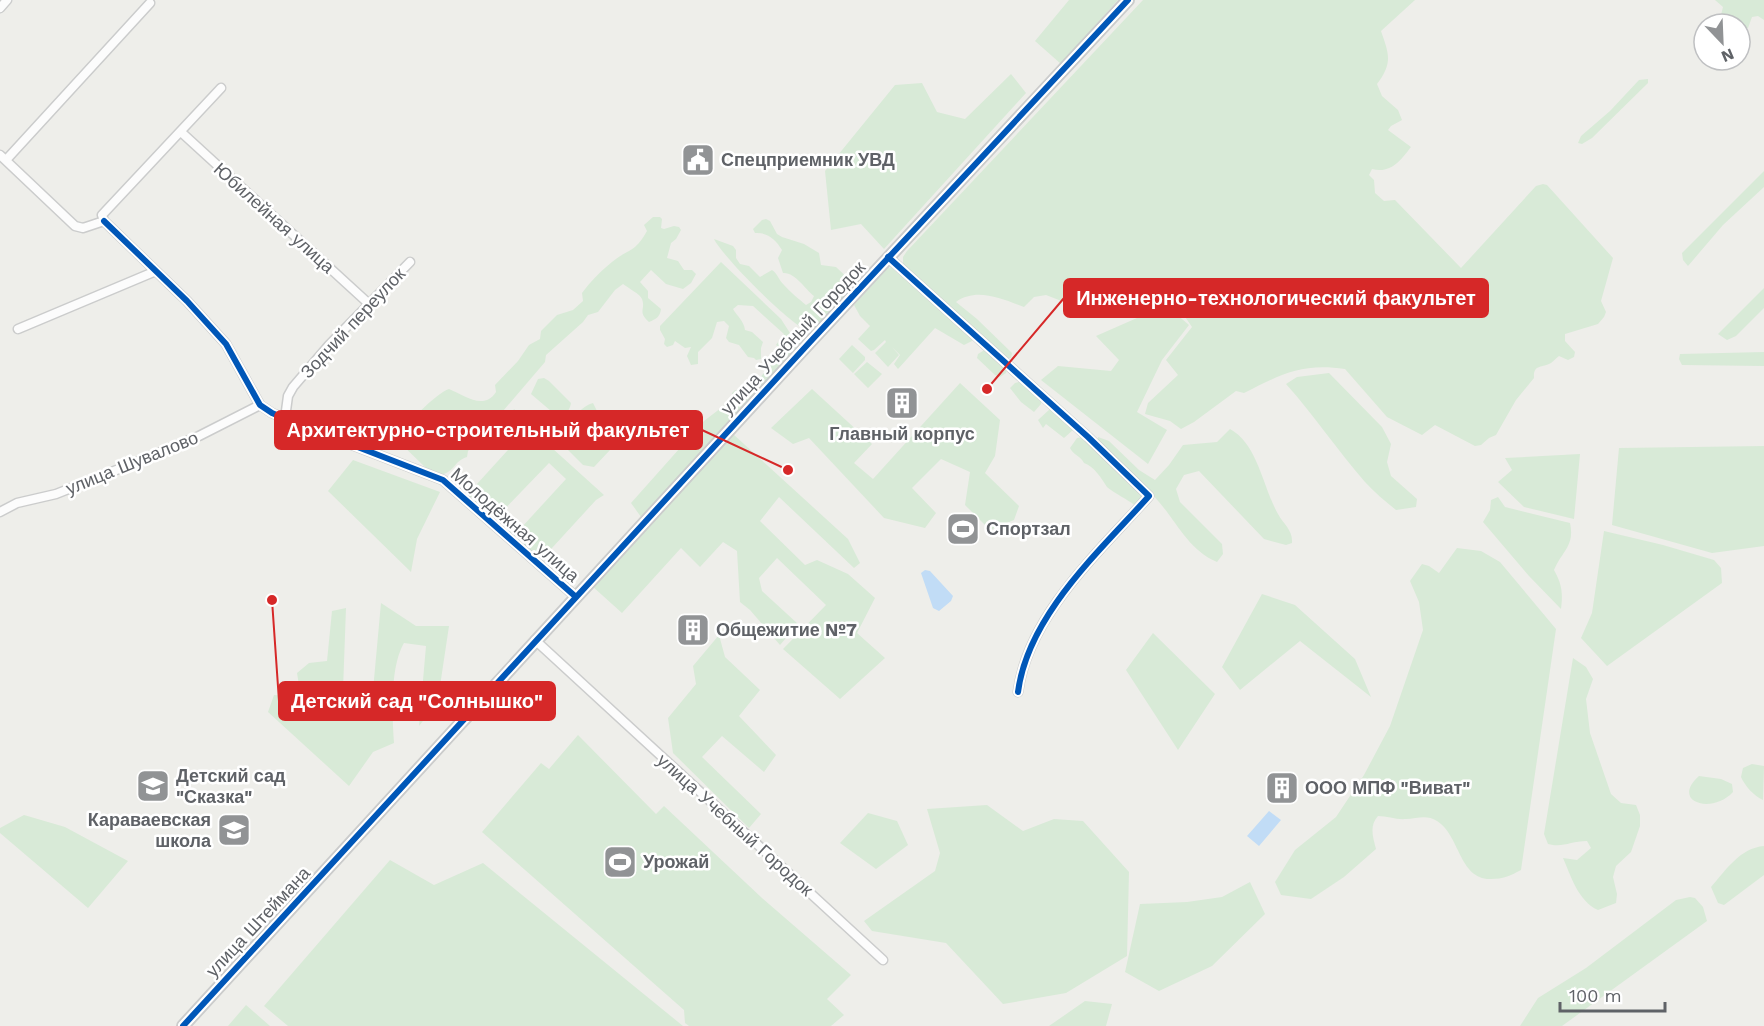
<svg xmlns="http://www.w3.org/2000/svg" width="1764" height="1026" font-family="'Work Sans',sans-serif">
<rect width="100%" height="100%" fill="#eeeeea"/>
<!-- green -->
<path fill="#d8ead7" d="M1069,0H1118L1061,64L1035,41Z
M1143,0H1415L1381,31C1389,54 1393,63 1377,84L1382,96L1398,110L1402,120L1391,126L1388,130L1411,147C1401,160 1391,174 1372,169L1369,175L1374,180L1375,193L1384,201L1395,200L1461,268L1536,186L1543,184L1547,185L1613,258L1601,301L1606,312L1604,317L1598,324L1565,334V341L1575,352L1574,357L1568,360L1559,356C1556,358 1554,361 1551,363C1542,368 1533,364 1534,378L1516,400L1496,435L1489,438L1481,445L1475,446L1435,425L1422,435L1387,417L1345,369C1301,363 1282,374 1244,393L1236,391L1194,422L1181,429L1170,421L1145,414L1148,403L1178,375L1166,360L1192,327L1179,308C1167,309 1159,304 1152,295L1135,290L1119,300L1098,303L1078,293L1072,295L1070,300L1064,302L1046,295L1034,297L1024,307C1002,299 977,287 956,302L977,319L1012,353L1011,358H1005L948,308L937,295L906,268L903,264V257L907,251Z
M1715,0H1764V20L1758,16L1752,17L1748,28L1740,31V24H1722L1721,15L1723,7Z
M1011,74L1026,93L884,249L861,224L831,230L825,171L895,85L922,83L937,112L965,119Z
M1648,79V83L1592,138L1582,144L1578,143L1581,136L1610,111L1639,80Z
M1764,171V187L1723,225L1688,266L1683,260L1682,253Z
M653,217H660L662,219L661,228L664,229L674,226L679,227L681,230L676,239L671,243L667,258L678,261L684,270H692L696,274L691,283L683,289L666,284L651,270L640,282L648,291V298L661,309C660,317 656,319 649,322C637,311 646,310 642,299C640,294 628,288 623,284L615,290L598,312L588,315L583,322L546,355L545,362L503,411V418L488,433L489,441L485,443L477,441L468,451L467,457C454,461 457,469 442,475L427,469L395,438C405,426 436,393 449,389C464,395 484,411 496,392L495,385L518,361L529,345L540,339L541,331L557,315L573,310L583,301L582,293C590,282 601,271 612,262C629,248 634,254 647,231L644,225Z
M766,219L770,221L777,234L782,237L804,244L819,253L821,265L836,267L854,284L822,321L809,331C792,327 722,256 714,239L733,246L736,250V258L740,264L749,266L760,277L772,270C778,274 778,279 784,285C790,292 799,299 806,305L811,302L814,296C805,289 795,272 783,273L778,258L782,250C776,240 768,232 755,233L753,229L762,220Z
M721,262L781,319L790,333L779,347L776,345L784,334L753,306L738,305L733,309C737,316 744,321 745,330L752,332L763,342L761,348V359L756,360L754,358L748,357L739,345L729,342L726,338L729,326L724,321L717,322L712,338L698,352V364L691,365L687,356L691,347L685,348L675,341L673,345L667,347L664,344L665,339L660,330V326Z
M891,267L899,274L903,273L971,337L972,341L964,345L935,328L898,369L894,364L900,355L892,347L899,355L888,367L875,353L886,342L885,340L874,350L871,351L858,339L870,326L860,316L854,305L886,269Z
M1764,288V308L1736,336L1727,340L1718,334Z
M1175,313L1189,325L1162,360L1137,412L1167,430L1148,464L1041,380L1058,366L1111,371L1119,360L1096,336L1137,318Z
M800,342L802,346L641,517L631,503L704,421L730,401L732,397V393L735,390L746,394L747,386L755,384L784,348Z
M852,345L865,357V360L853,373L839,359Z
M986,349L1007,369L1006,373L1000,377L995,375L977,358L978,354Z
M1764,352V366L1682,365L1679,359L1680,354Z
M867,362L882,374L868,388L854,374Z
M1329,373L1382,427L1391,444L1387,462L1391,476L1417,499L1416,507L1396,510C1385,501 1374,492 1365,482C1337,450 1314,415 1286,384L1297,377Z
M544,378L549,381L571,403C570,410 566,415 558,417L531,394L538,379Z
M1019,382L1041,399V404L1034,412L1021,402L1010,388L1015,383Z
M960,383L1000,420L995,456L985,473L1019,506L1014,520L990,530L965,505L970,472L941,459L912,488L936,513L925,528L884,518L809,438L793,444L771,428L812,389L872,444L854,463L873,479Z
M593,403L601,419L626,433L594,467L583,465L558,440C568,428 576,408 593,403Z
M514,409L552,448L604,495L596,500L541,560L501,527L508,520L521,528L566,479L549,463L495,519L466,496L518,439L506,424Z
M1050,409L1067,422L1073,430L1064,438L1046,424L1043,428L1038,420Z
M1230,429C1258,444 1263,488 1278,514C1284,525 1293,530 1292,543L1286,545L1264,539L1199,471L1184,475L1176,489L1180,502L1222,544L1223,554L1217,562C1189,550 1178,524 1159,502C1141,480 1118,462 1098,443V437L1109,441L1139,470L1155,480L1169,465L1183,445L1217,442Z
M733,434L848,539L860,563L854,568L779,497L760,521L805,565L817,560L848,574L875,598L857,633L885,658L840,699L783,649L826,605L777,558L759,578L762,591L798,624L780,645L750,610L740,602L737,551L723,542L700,567L681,548L622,613L592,586Z
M1082,437L1143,495L1145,498L1136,506C1130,501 1111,491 1107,487C1101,478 1095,467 1084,463C1081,456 1073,455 1070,448L1077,438Z
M1764,446V546L1712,553L1612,525L1619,448Z
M1580,454L1574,519L1524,507L1498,482L1512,470L1505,458Z
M353,460L440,492L417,539L411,572L328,491Z
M1498,497L1505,507L1570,523C1575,546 1562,551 1554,570C1562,584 1563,593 1561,609L1529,576L1483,522L1490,510L1491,500Z
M1604,531L1663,545L1714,560L1721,568L1722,583L1607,666L1581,638L1592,613Z
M1457,548L1481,551L1500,562L1556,629L1521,870C1510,876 1503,879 1491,879C1459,880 1460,835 1437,821C1426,814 1417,819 1406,819C1397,820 1387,816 1378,816C1369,826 1373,837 1376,849L1344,877L1311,899L1281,895L1275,882L1295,850L1336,817L1364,775L1390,726L1423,630L1419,602L1410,581L1422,564L1429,566L1439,573Z
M1262,594L1295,605L1355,659L1371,697L1300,641L1240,690L1222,667Z
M381,603L416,626H449L440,686L444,694L419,726L426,646L404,643C390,667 392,715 394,743L373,752L349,786L268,712L274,695L301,697L297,673L309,663L327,661L332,611L346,608L343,690L358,711L371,712Z
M1153,633L1215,694L1178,750L1126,670Z
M719,635L725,657L760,690L739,716L776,755L764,772L722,736L702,757L761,814L749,828L673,753L668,718L696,684L693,666Z
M1573,658L1586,667L1593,679L1586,699L1590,733L1611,794L1621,803L1636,805L1640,815V826L1631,852L1616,866L1613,877L1617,894L1616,903L1598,910C1578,901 1571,876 1563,858L1577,860L1591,848L1587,841C1571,841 1563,848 1548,844L1544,834Z
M578,735L656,814L664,806L762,898L851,975L827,999L844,1015L831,1026H689L685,1023L684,1010L482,832L541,763L549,769Z
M1752,764L1764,766L1763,800C1754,796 1745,786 1741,777L1743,768Z
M1699,776L1721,779L1732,784L1733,792C1712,815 1670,802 1699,776Z
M987,805L1023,831L1054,819L1083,821L1129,872L1127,956L1066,993L1003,1004L946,943L872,931L864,921L935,871L940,853L927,809Z
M868,813L897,821L908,845L876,869L840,843Z
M24,815L65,827L128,861L88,908L0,833V828Z
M1764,846V875L1724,905L1718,903L1711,887C1726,870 1740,848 1764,846Z
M390,860L434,885L483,863L683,1026H288L264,1006Z
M1250,882L1265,914L1212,966L1159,991L1125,972L1140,904L1187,902L1222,897Z
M1690,897L1695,898L1703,907L1707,921L1562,1026H1520L1538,998L1586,968L1676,900Z
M1085,1001L1112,1004L1106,1026H1049Z
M246,1005L270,1026H228Z"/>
<!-- water -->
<path fill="#c1dcf6" d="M925,570L930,571L953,596L951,601L939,611L933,608L921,573Z
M1269,811L1281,820L1259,846L1247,836Z"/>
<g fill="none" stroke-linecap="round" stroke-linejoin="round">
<!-- minor casing -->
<g stroke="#cbcccc" stroke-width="11">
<path id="minor" d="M0,8L7,0
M181,132L368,303
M0,155L75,226L83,228L104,221
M6,160L150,3
M104,221L187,301L226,344L260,405L272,413L293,422L443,480L576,597
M104,221L102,215L221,88
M888,257L1088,437L1149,496C1100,551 1028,615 1018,692
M18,329L156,271
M285,418L288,396L293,387L329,345L410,262
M0,512L17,503L56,494L134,463L199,436L260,405
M535,640L883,960"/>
</g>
<!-- tertiary casing -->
<g stroke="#cbcccc" stroke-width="14">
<path id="tertiary" d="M183,1026L810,342L1128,0"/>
</g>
<!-- minor -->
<use href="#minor" stroke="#fcfcfc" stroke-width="8"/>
<!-- tertiary -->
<use href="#tertiary" stroke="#fcfcfc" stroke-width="10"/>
<!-- cycleway casing -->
<g stroke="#fff" stroke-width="10">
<path id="cycleway" d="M104,221L187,301L226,344L260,405L272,413L293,422L443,480L576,597
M888,257L1088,437L1149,496C1100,551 1028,615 1018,692
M183,1026L810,342L1128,0"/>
</g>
<!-- cycleway -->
<use href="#cycleway" stroke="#0057b8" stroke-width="6"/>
</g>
<!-- icons -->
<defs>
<g id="civic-square" transform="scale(1.725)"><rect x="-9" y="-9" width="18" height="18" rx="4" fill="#919395" stroke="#fff"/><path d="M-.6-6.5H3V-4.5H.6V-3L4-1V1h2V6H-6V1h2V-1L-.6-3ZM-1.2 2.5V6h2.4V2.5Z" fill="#fff"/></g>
<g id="building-square" transform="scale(1.725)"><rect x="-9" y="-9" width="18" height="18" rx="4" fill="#919395" stroke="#fff"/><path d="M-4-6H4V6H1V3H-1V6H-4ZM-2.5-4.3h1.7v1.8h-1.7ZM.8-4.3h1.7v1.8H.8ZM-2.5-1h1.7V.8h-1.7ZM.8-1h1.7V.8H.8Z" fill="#fff"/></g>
<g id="stadium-square" transform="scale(1.725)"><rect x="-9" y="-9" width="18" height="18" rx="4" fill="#919395" stroke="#fff"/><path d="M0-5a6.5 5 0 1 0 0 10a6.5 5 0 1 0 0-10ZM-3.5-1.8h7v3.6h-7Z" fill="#fff"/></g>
<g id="school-square" transform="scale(1.725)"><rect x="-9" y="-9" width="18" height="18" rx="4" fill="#919395" stroke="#fff"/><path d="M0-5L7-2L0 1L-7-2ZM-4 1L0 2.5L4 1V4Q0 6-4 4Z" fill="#fff"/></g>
</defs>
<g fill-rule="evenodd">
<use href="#civic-square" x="698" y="160"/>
<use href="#building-square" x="902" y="403"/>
<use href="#stadium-square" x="963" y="529"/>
<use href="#building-square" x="693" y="630"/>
<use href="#school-square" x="153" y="786"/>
<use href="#building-square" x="1282" y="788"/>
<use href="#school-square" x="234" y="830"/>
<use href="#stadium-square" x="620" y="862"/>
</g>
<g text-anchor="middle" stroke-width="5" stroke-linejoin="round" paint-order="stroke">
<!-- poi labels -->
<g font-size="18" font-weight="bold" fill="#5f6267" stroke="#fff" text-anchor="start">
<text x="721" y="166">Спецприемник УВД</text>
<text x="902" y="440" text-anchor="middle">Главный корпус</text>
<text x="986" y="535">Спортзал</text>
<text x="716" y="636">Общежитие №7</text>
<text x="176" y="782">Детский сад<tspan x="176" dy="21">"Сказка"</tspan></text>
<text x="1305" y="794">ООО МПФ "Виват"</text>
<text x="211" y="826" text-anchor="end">Караваевская<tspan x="211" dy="21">школа</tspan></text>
<text x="643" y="868">Урожай</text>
</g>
<!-- street labels -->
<g font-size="18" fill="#5f6267" stroke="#fff">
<text transform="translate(274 218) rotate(42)" y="6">Юбилейная улица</text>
<text transform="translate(353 323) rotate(-47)" y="6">Зодчий переулок</text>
<text transform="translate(793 338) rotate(-47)" y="6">улица Учебный Городок</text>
<text transform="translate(132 463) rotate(-22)" y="6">улица Шувалово</text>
<text transform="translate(515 525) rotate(41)" y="6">Молодёжная улица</text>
<text transform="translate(735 825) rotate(42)" y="6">улица Учебный Городок</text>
<text transform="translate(258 922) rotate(-47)" y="6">улица Штеймана</text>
</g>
</g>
<!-- callouts -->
<path fill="none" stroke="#d62828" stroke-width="2" d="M987 389L1064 298M788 470L702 430M272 600L279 701"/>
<g fill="#d62828" stroke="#fff" stroke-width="2">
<circle cx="987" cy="389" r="6"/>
<circle cx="788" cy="470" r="6"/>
<circle cx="272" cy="600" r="6"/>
</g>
<g fill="#d62828" stroke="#d62828" stroke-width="2">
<rect x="1064" y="279" width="424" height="38" rx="6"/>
<rect x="275" y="411" width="427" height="38" rx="6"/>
<rect x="279" y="682" width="276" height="38" rx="6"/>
</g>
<g font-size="20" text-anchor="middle" font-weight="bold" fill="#fff">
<text x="1276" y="305">Инженерно-технологический факультет</text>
<text x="488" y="437">Архитектурно-строительный факультет</text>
<text x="417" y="708">Детский сад "Солнышко"</text>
</g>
<!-- north arrow -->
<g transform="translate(1722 42) rotate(157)"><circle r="28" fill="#ffffff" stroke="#bfc0c2" stroke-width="1.5"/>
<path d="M0-4.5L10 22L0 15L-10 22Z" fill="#919395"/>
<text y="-9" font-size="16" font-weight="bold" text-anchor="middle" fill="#5f6267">N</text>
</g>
<!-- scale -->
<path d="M1560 1002v9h105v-9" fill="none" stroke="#5f6267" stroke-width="3"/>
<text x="1569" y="1002" font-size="18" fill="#5f6267" stroke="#ffffff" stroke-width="4.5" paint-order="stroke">100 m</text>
</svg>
